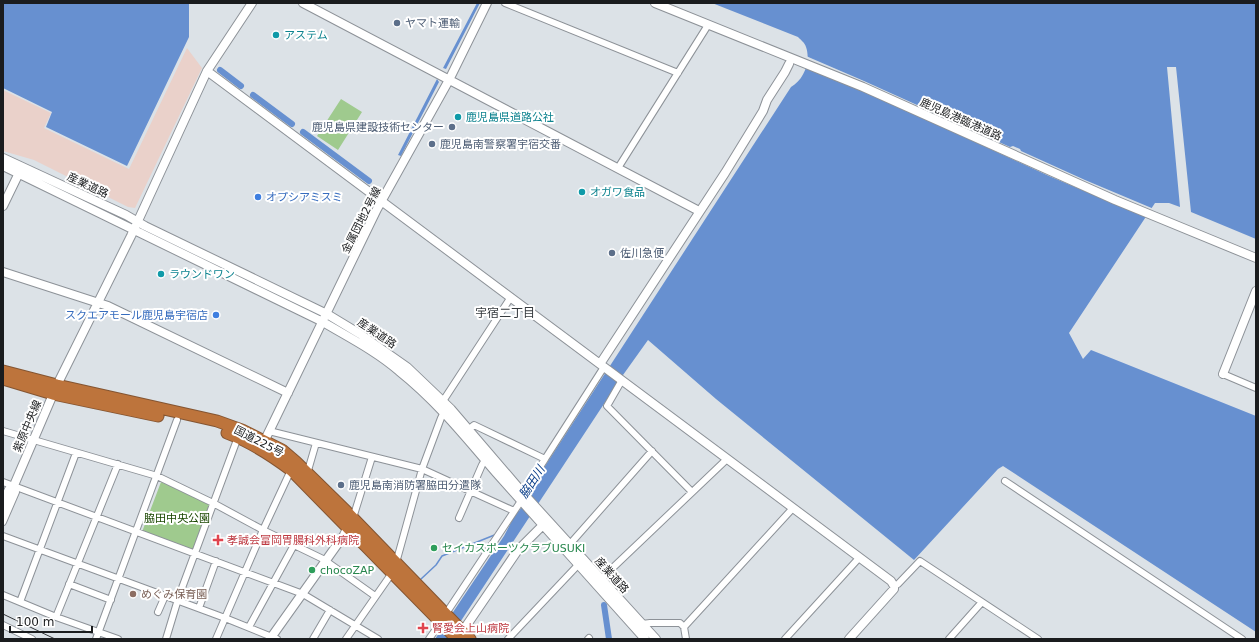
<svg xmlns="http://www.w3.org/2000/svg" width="1259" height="642" font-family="'DejaVu Sans','Noto Sans JP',sans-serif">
<rect width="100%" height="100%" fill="#dce2e7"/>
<!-- industrial -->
<path fill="#ead1ca" d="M187,48L202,68L135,208L128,207L34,160L3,151V90L51,113L44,128L129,169Z"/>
<!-- green -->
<path fill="#9fca8e" d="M341,99L362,112L338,150L317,136Z
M161,482L208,503L209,506L194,548L191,550L142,532Z"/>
<!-- water -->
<path fill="#6790d0" d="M3,3H189V37L127,166L46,127L52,112L3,88Z
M477,3H480L446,69L443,68Z
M712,3H1256V239L1191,212L1176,67H1167L1180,207L1169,203H1155L1069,333L1083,359L1091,350L1256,416V632L1003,466L998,469L914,560L716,399L648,340L623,375L449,639H435L504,536L517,511H519L534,489L532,486L791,87C804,80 811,61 806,47C805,43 801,40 798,37Z
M437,79L439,82L401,156L398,155Z"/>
<!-- pier -->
<path fill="#dce2e7" d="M806,56L864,81L1010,147L1013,146L1020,149L1021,151L1085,180L1154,209L1148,218L1049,176L890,103L804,66Z"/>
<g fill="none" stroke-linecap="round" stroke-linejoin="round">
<!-- stream -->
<path stroke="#6790d0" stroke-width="1.5" d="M421,579L436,565L442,556L497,534"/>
<!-- canal -->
<path stroke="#6790d0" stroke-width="6" d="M220,70L241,86
M253,95L292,124
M303,132L369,181
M604,605L609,639"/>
<!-- street casing -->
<g stroke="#8d9298" stroke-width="8">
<path id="street" d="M505,3L678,73
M618,168L708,25
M1223,374L1256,388
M622,380L607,406L692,492
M443,401L511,297
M469,429L474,425L545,459L604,367
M3,431L157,476L213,503L263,530L323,559L375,596
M269,431L422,469L514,511
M307,474L316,443
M1005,481L1242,639
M3,482L303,594L378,639
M523,493L545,459
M3,499L8,489L13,487
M353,518L372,457
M459,518L482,465L485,460
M3,522L16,492L13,487
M3,536L225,618L277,639
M570,544L652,451
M396,563L422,469L441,418L444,412
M601,579L727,459
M69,584L111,600
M894,586L898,584L920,561L1038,639
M3,595L56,617L118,639
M20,602L76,453
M199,608L216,561
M158,612L165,596
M445,615L521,501
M56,617L118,464
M642,624L650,623H680L684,627L686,639
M3,625L32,639
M249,627L294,545
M684,627L793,508
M96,639L177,420
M166,639L179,596L238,437
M216,639L263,530L291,470
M313,639L330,610
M346,639L392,573
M429,639L441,622
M508,639L578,565
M588,639L589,638
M785,639L859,558
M949,639L982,602"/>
</g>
<!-- secondary casing -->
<g stroke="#8d9298" stroke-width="10">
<path id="secondary" d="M303,3L699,211
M655,3L863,87L1115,200L1256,258
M207,71L891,581L894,586V589L849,639
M3,158L126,215L145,226L327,314L360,334L407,367L451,409L523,493L656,639
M3,166L323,322C348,337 376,351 399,371C438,402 467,439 499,476C548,530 596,585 645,639
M3,206L19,173
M3,272L108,306L288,393
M600,364L725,173L763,111L767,100L785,72L789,64
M1223,374L1256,291
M262,446L377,209L449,80L487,3
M3,511L57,385L131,236L207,71L252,3
M460,635L518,550L546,522
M270,639L344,535L349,524"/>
</g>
<!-- highway casing -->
<g stroke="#845532" stroke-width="13">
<path id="highway" d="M3,371L57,385L217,421L242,430L282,450L296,462L347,512L470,639
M3,379L53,394L158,416
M227,433C251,442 271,455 291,470L457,639"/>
</g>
<!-- street -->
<use href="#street" stroke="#fff" stroke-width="6"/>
<!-- secondary -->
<use href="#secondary" stroke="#fff" stroke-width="8"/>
<!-- highway -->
<use href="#highway" stroke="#bd743c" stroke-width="11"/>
<!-- tram -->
<path stroke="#35373a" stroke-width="1" d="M3,614L55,639"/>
</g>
<!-- markers -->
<g fill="#5c6f8a" stroke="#fff" stroke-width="1.5">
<circle cx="397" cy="23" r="4"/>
<circle cx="452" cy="127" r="4"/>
<circle cx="432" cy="144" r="4"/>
<circle cx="612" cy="253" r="4"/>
<circle cx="341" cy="485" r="4"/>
</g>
<g fill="#0f9aa8" stroke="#fff" stroke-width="1.5">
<circle cx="276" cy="35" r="4"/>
<circle cx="458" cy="117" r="4"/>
<circle cx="582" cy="192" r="4"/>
<circle cx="161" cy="274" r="4"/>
</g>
<g fill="#3f7fe0" stroke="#fff" stroke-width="1.5">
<circle cx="258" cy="197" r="4"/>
<circle cx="216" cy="315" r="4"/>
</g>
<g fill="#e0444e" stroke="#fff" stroke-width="1.5">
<path d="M216 534h4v4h4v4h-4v4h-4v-4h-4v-4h4z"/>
<path d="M421 622h4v4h4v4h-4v4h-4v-4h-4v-4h4z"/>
</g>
<g fill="#2e9e5b" stroke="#fff" stroke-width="1.5">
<circle cx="434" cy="548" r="4"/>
<circle cx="312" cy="570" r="4"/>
</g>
<circle fill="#8d6e63" stroke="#fff" stroke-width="1.5" cx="133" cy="594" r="4"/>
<g text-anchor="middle" stroke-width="4" stroke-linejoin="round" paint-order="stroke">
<!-- service labels -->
<g font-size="11" fill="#4e5e75" stroke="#fff" text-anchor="start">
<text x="405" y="27">ヤマト運輸</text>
<text x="444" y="131" text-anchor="end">鹿児島県建設技術センター</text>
<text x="440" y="148">鹿児島南警察署宇宿交番</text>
<text x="620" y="257">佐川急便</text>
<text x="349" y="489">鹿児島南消防署脇田分遣隊</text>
</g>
<!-- culture labels -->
<g font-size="11" fill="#0d838f" stroke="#fff" text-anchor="start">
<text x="284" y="39">アステム</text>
<text x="466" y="121">鹿児島県道路公社</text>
<text x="590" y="196">オガワ食品</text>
<text x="169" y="278">ラウンドワン</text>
</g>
<!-- street labels -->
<g font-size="11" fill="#1a1c1e" stroke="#fff">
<text transform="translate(961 119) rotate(24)" y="4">鹿児島港臨港道路</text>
<text transform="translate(88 185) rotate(25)" y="4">産業道路</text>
<text transform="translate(361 220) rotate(-63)" y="4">金属団地2号線</text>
<text transform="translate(377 333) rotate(34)" y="4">産業道路</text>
<text transform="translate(27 426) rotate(-67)" y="4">紫原中央線</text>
<text transform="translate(259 441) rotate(27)" y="4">国道225号</text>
<text transform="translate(612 575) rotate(48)" y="4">産業道路</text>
</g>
<!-- shop labels -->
<g font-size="11" fill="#366cbe" stroke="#fff" text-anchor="start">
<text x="266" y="201">オプシアミスミ</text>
<text x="208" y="319" text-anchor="end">スクエアモール鹿児島宇宿店</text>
</g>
<!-- park labels -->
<g font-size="11" fill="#1a4700" stroke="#fff">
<text x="177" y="522">脇田中央公園</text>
</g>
<!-- health labels -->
<g font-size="11" fill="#be3a42" stroke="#fff" text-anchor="start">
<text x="227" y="544">孝誠会富岡胃腸科外科病院</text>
<text x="432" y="632">腎愛会上山病院</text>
</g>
<!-- leisure labels -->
<g font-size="11" fill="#27864d" stroke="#fff" text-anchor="start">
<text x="442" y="552">セイカスポーツクラブUSUKI</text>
<text x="320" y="574">chocoZAP</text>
</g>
<!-- education labels -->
<g font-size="11" fill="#785e54" stroke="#fff" text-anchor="start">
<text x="141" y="598">めぐみ保育園</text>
</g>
<!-- neighbourhood labels -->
<g font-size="12" fill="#353a3e" stroke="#fff">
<text x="505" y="317">宇宿二丁目</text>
</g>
<!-- water labels -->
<g font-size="12" font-style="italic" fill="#093d88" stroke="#fff">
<text transform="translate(532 482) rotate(-57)" y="4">脇田川</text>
</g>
</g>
<!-- border -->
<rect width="1259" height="642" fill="none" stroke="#1a1c1e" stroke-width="8"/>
<!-- scale -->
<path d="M10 626v6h82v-6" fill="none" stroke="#1a1c1e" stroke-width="2"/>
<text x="16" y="626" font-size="12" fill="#1a1c1e" stroke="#ffffff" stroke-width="3" paint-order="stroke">100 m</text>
</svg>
